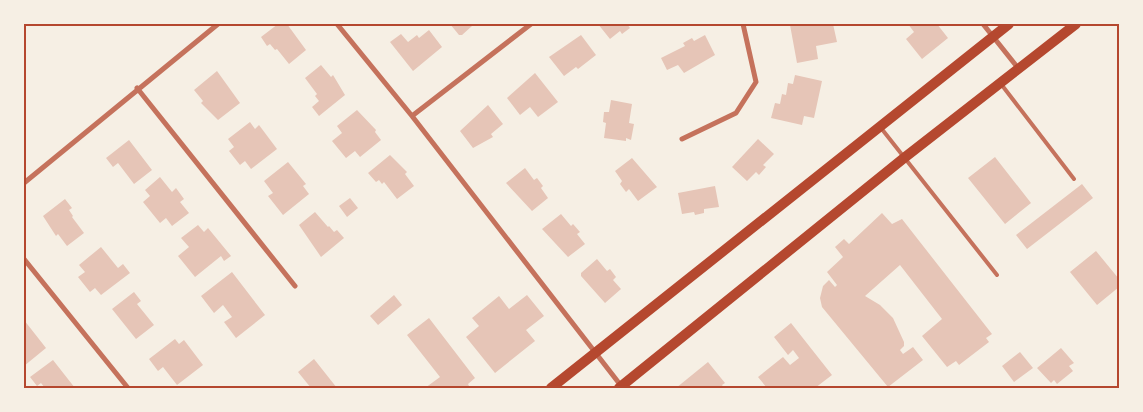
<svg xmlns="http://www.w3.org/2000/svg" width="1143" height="412" font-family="'Asap Condensed',sans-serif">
<rect width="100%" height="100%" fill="#f6efe4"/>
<!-- building -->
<path fill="#e6c5b7" d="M278,24H287L306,50L289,64L277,49L275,50L270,44L267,46L261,37Z
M450,24H470L472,26L462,35H459Z
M598,24H627L630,28L622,34L620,31L610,39Z
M798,24H833L837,42L816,46L818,59L797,63L790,25Z
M908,24H937L948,38L922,59L906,39L914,32Z
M429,30L442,47L413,71L390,42L401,34L408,42L417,35L419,38Z
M581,35L596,55L578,69L576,67L564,76L549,57Z
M705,35L715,55L684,73L678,65L667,70L661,58L685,46L683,43L692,38L694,41Z
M321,65L331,77L333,75L345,95L319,116L312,107L319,101L315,96L317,94L305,78Z
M217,71L240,103L218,120L201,103L203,101L194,90Z
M535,73L558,102L538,117L530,107L520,115L507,98Z
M795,75L822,81L814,118L804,116L802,125L771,118L775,103L780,104L782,94L786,95L788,83L793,84Z
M611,100L632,104L629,123L634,124L631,140L626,138V141L604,138L606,123L603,122L604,112H609Z
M488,105L503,124L491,134L493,137L473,148L460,131Z
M357,110L376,130L375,132L381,140L360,157L355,151L346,158L332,141L342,133L337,126Z
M250,122L255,129L259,125L277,149L251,169L245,161L240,165L229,151L234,147L228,139Z
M758,139L774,154L763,165L766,167L759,175L756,172L747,181L732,167Z
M129,140L152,170L134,184L118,163L113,167L106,158Z
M390,155L407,172L405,174L414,186L397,199L384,182L382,184L379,180L376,182L368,173Z
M995,157L1031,203L1005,224L968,178Z
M632,158L657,187L638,201L629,189L626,192L620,184L622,181L615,171Z
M288,162L306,184L303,186L309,194L283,215L268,196L273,193L264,181Z
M525,168L534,180L537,178L543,186L541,188L548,198L532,211L506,183Z
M160,177L172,192L176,188L184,199L180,202L189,213L172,226L166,218L160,223L143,202L150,196L145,190Z
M1082,184L1093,198L1027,249L1016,235Z
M715,186L719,207L704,209V213L695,215L694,212L682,214L678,193Z
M350,198L358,208L347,217L339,206Z
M65,199L72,208L69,210L73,216L72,217L84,233L67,246L58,234L56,236L43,216Z
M315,212L328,227L329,226L334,232L337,230L344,238L321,257L299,225Z
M882,213L892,224L902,219L992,334L986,338L989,342L959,365L956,361L947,367L922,336L942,319L900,265L865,296L880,305L893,318L904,342V346L900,350L903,354L913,347L923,360L888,387L822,307L820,298L823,286L829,280L835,287L837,285L827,272L843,257L835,247L844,239L849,244Z
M561,214L571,226L573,224L580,232L577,234L585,244L568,257L542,229Z
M198,225L204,232L208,228L231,256L224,261L221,256L195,277L178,256L189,247L181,238Z
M101,247L118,268L123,264L130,273L101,295L95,288L90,292L78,277L85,272L79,265Z
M1096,251L1119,279V287L1097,305L1070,272Z
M597,259L607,271L610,269L616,277L613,280L621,289L605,303L581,276V273Z
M232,272L265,315L236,338L224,322L232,317L223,305L214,313L201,296Z
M134,292L141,301L137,304L154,325L136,339L112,309Z
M394,295L402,305L378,325L370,316Z
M527,295L544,316L526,330L535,341L495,373L466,337L479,326L472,318L499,296L509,309Z
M429,318L475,378L468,384L470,388H425L440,377L407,335Z
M24,320L46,348L24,366Z
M791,323L832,375L815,388H767L758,377L783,357L790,365L799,358L793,350L788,355L774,337Z
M175,339L179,344L184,340L203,365L177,385L163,367L158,371L149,359Z
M1061,348L1074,363L1069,366L1073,371L1057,384L1054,380L1051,383L1037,368Z
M1020,352L1033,368L1014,382L1002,366Z
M314,359L337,388H311L298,372Z
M53,360L75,388H45L41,383L37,386L30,377Z
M708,362L725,383L722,385L724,388H676Z"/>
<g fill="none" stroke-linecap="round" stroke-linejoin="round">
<!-- service -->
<path stroke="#c5725c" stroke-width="4" d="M1001,84L1074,179
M881,128L997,275"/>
<!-- minor -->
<path stroke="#c5725c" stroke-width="5" d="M337,24L412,116L622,387
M983,24L1018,68
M137,88L295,286
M412,116L531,24
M682,139L736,113L756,82L743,24
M24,183L218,24
M24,259L128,388"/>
<!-- secondary -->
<path stroke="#b5482f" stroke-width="10" d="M551,388L1009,24
M619,388L904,158L1076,24"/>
</g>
<!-- border -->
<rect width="1143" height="412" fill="none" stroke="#f6efe4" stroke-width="50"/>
<rect x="25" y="25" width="1093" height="362" fill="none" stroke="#b5482f" stroke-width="2"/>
</svg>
